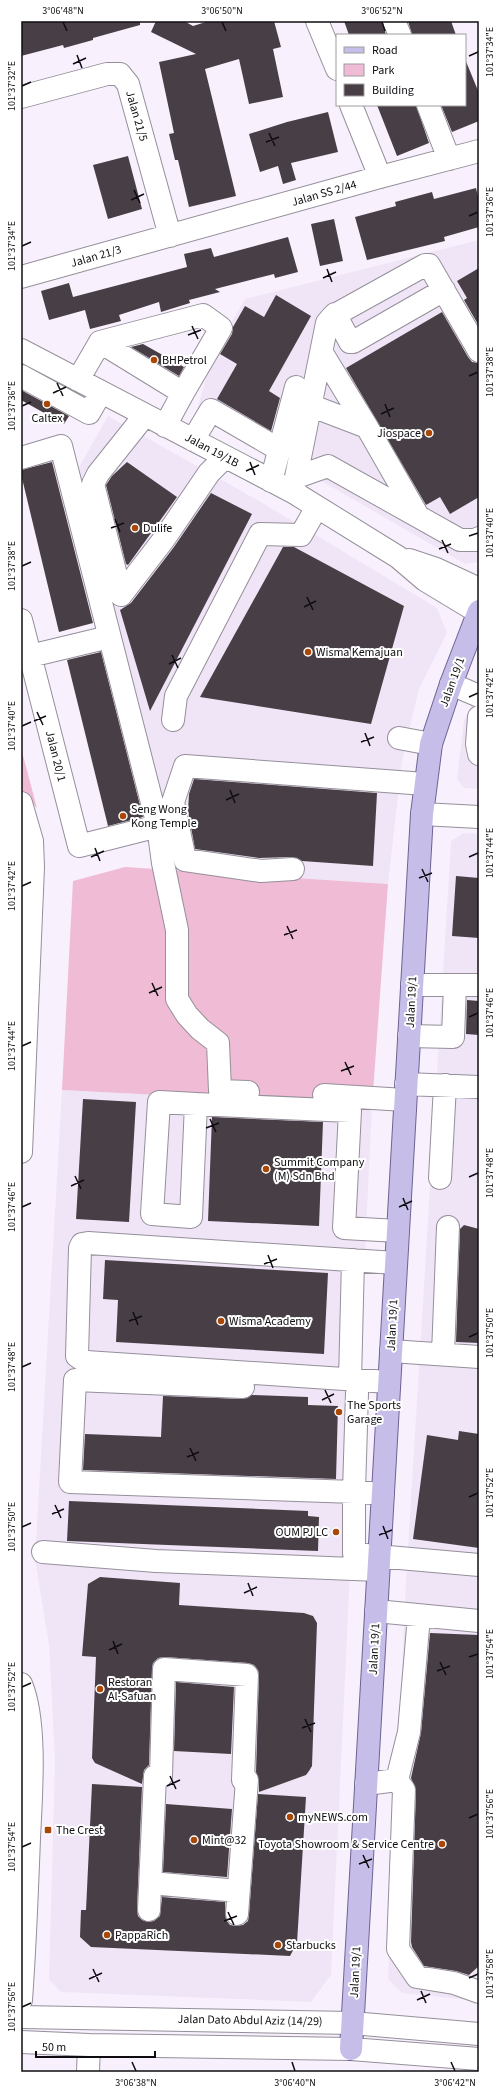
<svg xmlns="http://www.w3.org/2000/svg" width="500" height="2093" font-family="'Source Sans 3',sans-serif">
<rect width="100%" height="100%" fill="#f8f1fd"/>
<!-- built -->
<path fill="#efe5f7" d="M479,240V562L465,564L197,409L214,352L245,299Z
M108,416L266,505L437,608L447,633L419,689L402,761L388,884L180,870L79,467Z
M479,690V789L464,788L457,779L464,720Z
M464,833L479,834V2001L402,1993L388,1979L406,1581L451,841Z
M62,1090L372,1106L331,1975L311,2002L61,1992L49,1980L55,1761L49,1645L35,1559Z"/>
<!-- green -->
<path fill="#f0bbd4" d="M21,748L37,808L21,793Z
M125,867L388,884L372,1106L62,1090L73,881Z"/>
<!-- building -->
<path fill="#483f46" d="M21,21H140V25L93,38V40L64,48L63,45L21,56Z
M156,21H184L193,26L209,21H274L281,47L273,49L283,97L249,104L239,59L205,69L236,196L189,207L178,160H175L169,134L174,133L159,62L196,54L151,32Z
M344,21H382L386,35H349Z
M408,21H451L456,35H412Z
M465,59L479,93V121L452,132L441,105H465Z
M377,105H416L429,143L397,156Z
M328,112L338,152L291,163L296,180L283,184L278,166L260,172L249,134L287,122Z
M128,156L142,209L108,219L93,165Z
M476,188L479,201V227L444,237L445,241L367,260L355,217L396,206L395,202L432,192L434,199Z
M334,219L343,261L320,266L311,224Z
M288,237L298,272L275,278L274,274L215,289L220,292L189,300L190,303L161,312L159,302L119,315L121,321L90,329L85,310L49,320L41,291L69,283L73,297L187,267L184,254L211,248L214,257Z
M479,268V326L464,300L467,298L457,281Z
M276,295L311,316L269,391L280,398L271,431L217,399L237,364L220,354L232,334L233,327L245,306L264,317Z
M442,312L468,357L472,362L479,363V497L450,514L440,497L426,505L346,368Z
M143,344L184,367L179,376L131,347Z
M21,390L69,416L64,424L21,400Z
M52,462L93,623L59,632L21,474V470Z
M127,462L177,497L128,565L126,564L106,485L112,476Z
M211,493L252,514L150,711L120,610L131,603L174,547Z
M283,547H294L404,606L371,724L200,697Z
M101,652L143,817L108,826L67,660Z
M194,779L377,793L373,866L302,861L292,857L259,858L195,849L188,811L189,794Z
M456,876L479,878V938L452,936Z
M467,1000L479,1001V1035L466,1034Z
M83,1099L136,1102L129,1222L76,1219Z
M212,1117L323,1122L319,1226L208,1221Z
M464,1225L479,1229V1343L456,1342L460,1229Z
M105,1260L328,1273L324,1354L116,1342L118,1300L103,1299Z
M252,1395L308,1397V1405L338,1406L336,1479L83,1470L85,1434L161,1437L163,1396L242,1399Z
M459,1431L479,1434V1548L413,1539L427,1435L458,1440Z
M69,1501L308,1511V1516L319,1517L318,1551L67,1541Z
M100,1577L180,1583L179,1605L304,1613L313,1616L317,1623L312,1766L309,1771L306,1775L259,1792V1781L256,1772L259,1675L258,1670L254,1665L248,1663L165,1657L158,1658L153,1663L152,1668L149,1765L144,1770L142,1784L95,1763L92,1758L96,1657L82,1656L88,1584Z
M430,1633L479,1635V1966L469,1975L456,1971L424,1966L412,1947L411,1942L416,1790L411,1778L421,1733Z
M176,1682L234,1687L231,1754L174,1751Z
M92,1784L142,1787L137,1909L138,1916L142,1920L148,1922L154,1921L160,1916L162,1897L225,1902L226,1920L230,1925L236,1926L243,1925L248,1921L249,1915L258,1794L306,1797L297,1943L290,1956L91,1947L80,1937L81,1910H86Z
M166,1804L232,1809L227,1877L163,1872Z"/>
<g fill="none" stroke-linecap="round" stroke-linejoin="round">
<!-- minor casing -->
<g stroke="#958f9a" stroke-width="24">
<path id="minor" d="M317,21L337,69
M394,21L400,35
M21,97L107,74H120L128,84L170,236
M351,105L380,177
M428,105L449,159
M21,277L380,177L479,151
M335,314L350,342H353L444,290
M100,342L203,315L221,328L183,393
M21,350L293,492L398,557L425,580L478,612
M322,353L367,427
M21,376L89,413L101,392
M78,380L100,342L183,393L165,426
M312,406L367,427L418,516
M193,440L211,410L280,450
M21,458L61,446L158,826L79,846L21,620
M297,477L328,466L460,540H477L479,538
M271,481L296,387
M293,492L327,323L333,316L425,265H429L479,351
M409,560L436,569L479,589
M121,595L93,484L98,474L145,415
M121,595L164,539L209,473L225,457
M30,656L109,637
M451,684L479,696
M479,717L477,744L479,754
M173,720L176,696L260,534L301,535L317,507
M399,738L431,744
M21,803L32,841L33,867L21,1152
M422,814L479,817
M158,826L163,863L177,930V999L187,1015L200,1029L218,1043L220,1091L248,1092
M293,869L261,871L185,860L173,802L185,766L425,784
M412,985H479
M409,1036L453,1037L455,985
M406,1084L479,1087
M324,1095L405,1100
M196,1104L159,1102L152,1214L191,1217L196,1104L350,1111L344,1228L398,1231
M440,1178L445,1085
M391,1351L479,1357
M443,1354L448,1227
M350,1380L353,1260
M389,1382L86,1362L77,1356L80,1248L82,1244L88,1243L396,1263
M243,1387L75,1380L70,1482L383,1493
M354,1491L357,1393
M354,1504V1554L479,1565
M43,1552L156,1561L378,1570
M376,1611L479,1621
M419,1616L409,1732L397,1780L404,1790L398,1949L417,1977L454,1983L479,1992
M21,1684C37,1722 31,1796 29,1838C27,1892 25,1946 21,2000
M161,1776L164,1669L247,1675L243,1780
M366,1784L397,1780
M151,1883L238,1891
M149,1910L155,1776
M237,1914L247,1780
M21,2017L352,2023L479,2034
M21,2042L89,2045L351,2049L479,2059
M88,2072L89,2045"/>
</g>
<!-- major casing -->
<g stroke="#6d6394" stroke-width="24">
<path id="major" d="M351,2049L422,814L431,744L451,684L479,611"/>
</g>
<!-- minor -->
<use href="#minor" stroke="#fff" stroke-width="22"/>
<!-- major -->
<use href="#major" stroke="#c6bee9" stroke-width="22"/>
</g>
<!-- ticks -->
<path fill="none" stroke="#0e0c10" stroke-width="1.5" d="M63,22L67,31M222,22L226,31M382,22L385,31M77,55L82,68M469,56L478,52M73,64L86,58M22,86L31,82M269,133L275,146M266,142L279,137M134,190L140,203M131,200L144,194M469,216L478,212M22,246L31,242M327,269L332,282M323,278L336,272M192,326L198,339M188,335L201,330M469,376L478,372M57,383L63,396M53,393L66,387M385,404L390,417M22,406L31,402M381,414L394,408M250,462L255,475M246,471L259,465M115,519L120,532M111,528L124,523M469,536L478,533M442,540L448,553M439,549L451,544M22,566L31,562M307,597L313,610M304,607L316,601M172,655L178,668M169,664L181,658M469,697L478,693M37,712L43,725M34,721L46,716M22,726L31,722M365,733L370,746M361,742L374,737M230,790L235,803M226,800L239,794M95,848L100,861M91,857L104,851M469,857L478,853M422,869L428,882M419,878L432,873M22,886L31,882M287,926L293,939M284,935L297,930M152,983L158,996M149,993L162,987M469,1017L478,1013M22,1046L31,1042M345,1062L351,1075M341,1071L354,1066M210,1119L216,1132M206,1128L219,1123M75,1176L81,1189M469,1177L478,1173M71,1186L84,1180M403,1198L408,1210M22,1207L31,1203M399,1207L412,1201M268,1255L273,1268M264,1264L277,1259M133,1312L138,1325M129,1321L142,1316M469,1337L478,1333M22,1367L31,1363M325,1390L331,1403M322,1400L334,1394M190,1448L196,1461M187,1457L199,1452M469,1497L478,1493M55,1505L61,1518M52,1514L64,1509M383,1526L388,1539M22,1527L31,1523M379,1535L392,1530M248,1583L253,1596M244,1593L257,1587M113,1641L118,1654M109,1650L122,1644M469,1657L478,1654M440,1662L446,1675M437,1671L450,1666M22,1687L31,1683M305,1719L311,1732M302,1728L315,1723M170,1776L176,1789M167,1786L180,1780M469,1818L478,1814M22,1847L31,1843M363,1855L369,1868M359,1864L372,1859M228,1912L234,1925M224,1921L237,1916M93,1969L99,1982M469,1978L478,1974M89,1979L102,1973M421,1991L426,2003M417,2000L430,1994M22,2007L31,2003M132,2062L136,2071M292,2062L295,2071M451,2062L455,2071"/>
<!-- markers -->
<g fill="#a94706" stroke="#fff" stroke-width="1.5">
<circle cx="154" cy="360" r="4"/>
<circle cx="47" cy="404" r="4"/>
<circle cx="429" cy="433" r="4"/>
<circle cx="135" cy="528" r="4"/>
<circle cx="308" cy="652" r="4"/>
<circle cx="123" cy="816" r="4"/>
<circle cx="266" cy="1169" r="4"/>
<circle cx="221" cy="1321" r="4"/>
<circle cx="339" cy="1412" r="4"/>
<circle cx="336" cy="1532" r="4"/>
<circle cx="100" cy="1689" r="4"/>
<circle cx="290" cy="1817" r="4"/>
<rect x="44" y="1826" width="8" height="8" rx="2"/>
<circle cx="194" cy="1840" r="4"/>
<circle cx="442" cy="1844" r="4"/>
<circle cx="107" cy="1935" r="4"/>
<circle cx="278" cy="1945" r="4"/>
</g>
<g text-anchor="middle" stroke-width="4" stroke-linejoin="round" paint-order="stroke">
<!-- street labels -->
<g font-size="12" fill="#0e0c10" stroke="#fff">
<text transform="translate(137 116) rotate(74)" y="4">Jalan 21/5</text>
<text transform="translate(324 193) rotate(-16)" y="4">Jalan SS 2/44</text>
<text transform="translate(96 256) rotate(-16)" y="4">Jalan 21/3</text>
<text transform="translate(212 450) rotate(28)" y="4">Jalan 19/1B</text>
<text transform="translate(452 682) rotate(-70)" y="4">Jalan 19/1</text>
<text transform="translate(56 756) rotate(76)" y="4">Jalan 20/1</text>
<text transform="translate(411 1002) rotate(-87)" y="4">Jalan 19/1</text>
<text transform="translate(392 1325) rotate(-87)" y="4">Jalan 19/1</text>
<text transform="translate(374 1649) rotate(-87)" y="4">Jalan 19/1</text>
<text transform="translate(355 1972) rotate(-87)" y="4">Jalan 19/1</text>
<text transform="translate(250 2020) rotate(1)" y="4">Jalan Dato Abdul Aziz (14/29)</text>
</g>
<!-- poi labels -->
<g font-size="12" fill="#0e0c10" stroke="#fff" text-anchor="start">
<text x="162" y="364">BHPetrol</text>
<text x="47" y="422" text-anchor="middle">Caltex</text>
<text x="421" y="437" text-anchor="end">Jiospace</text>
<text x="143" y="532">Dulife</text>
<text x="316" y="656">Wisma Kemajuan</text>
<text x="131" y="813">Seng Wong<tspan x="131" dy="14">Kong Temple</tspan></text>
<text x="274" y="1166">Summit Company<tspan x="274" dy="14">(M) Sdn Bhd</tspan></text>
<text x="229" y="1325">Wisma Academy</text>
<text x="347" y="1409">The Sports<tspan x="347" dy="14">Garage</tspan></text>
<text x="328" y="1536" text-anchor="end">OUM PJ LC</text>
<text x="108" y="1686">Restoran<tspan x="108" dy="14">Al-Safuan</tspan></text>
<text x="298" y="1821">myNEWS.com</text>
<text x="56" y="1834">The Crest</text>
<text x="202" y="1844">Mint@32</text>
<text x="434" y="1848" text-anchor="end">Toyota Showroom &amp; Service Centre</text>
<text x="115" y="1939">PappaRich</text>
<text x="286" y="1949">Starbucks</text>
</g>
</g>
<!-- border -->
<rect width="500" height="2093" fill="none" stroke="#ffffff" stroke-width="44"/>
<!-- legend -->
<rect x="336" y="34" width="130" height="72" fill="#ffffff" stroke="#9f9e9f"/>
<rect x="344" y="47" width="20" height="6" fill="#c6bee9" stroke="#9f9e9f"/>
<text x="372" y="54" font-size="12" fill="#0e0c10">Road</text>
<rect x="344" y="64" width="20" height="12" fill="#f0bbd4" stroke="#9f9e9f"/>
<text x="372" y="74" font-size="12" fill="#0e0c10">Park</text>
<rect x="344" y="84" width="20" height="12" fill="#483f46" stroke="#9f9e9f"/>
<text x="372" y="94" font-size="12" fill="#0e0c10">Building</text>
<!-- scale -->
<path d="M36 2051v6h119v-6" fill="none" stroke="#0e0c10" stroke-width="2"/>
<text x="42" y="2051" font-size="12" fill="#0e0c10" stroke="#ffffff" stroke-width="3" paint-order="stroke">50 m</text>
<rect x="22" y="22" width="456" height="2049" fill="none" stroke="#0e0c10" stroke-width="1.5"/>
<g font-size="10" text-anchor="middle" fill="#0e0c10">
<text x="63" y="14">3°06'48"N</text>
<text x="222" y="14">3°06'50"N</text>
<text x="382" y="14">3°06'52"N</text>
<text transform="translate(489 52) rotate(-90)" y="4">101°37'34"E</text>
<text transform="translate(11 86) rotate(-90)" y="4">101°37'32"E</text>
<text transform="translate(489 212) rotate(-90)" y="4">101°37'36"E</text>
<text transform="translate(11 246) rotate(-90)" y="4">101°37'34"E</text>
<text transform="translate(489 372) rotate(-90)" y="4">101°37'38"E</text>
<text transform="translate(11 406) rotate(-90)" y="4">101°37'36"E</text>
<text transform="translate(489 533) rotate(-90)" y="4">101°37'40"E</text>
<text transform="translate(11 566) rotate(-90)" y="4">101°37'38"E</text>
<text transform="translate(489 693) rotate(-90)" y="4">101°37'42"E</text>
<text transform="translate(11 726) rotate(-90)" y="4">101°37'40"E</text>
<text transform="translate(489 853) rotate(-90)" y="4">101°37'44"E</text>
<text transform="translate(11 886) rotate(-90)" y="4">101°37'42"E</text>
<text transform="translate(489 1013) rotate(-90)" y="4">101°37'46"E</text>
<text transform="translate(11 1046) rotate(-90)" y="4">101°37'44"E</text>
<text transform="translate(489 1173) rotate(-90)" y="4">101°37'48"E</text>
<text transform="translate(11 1207) rotate(-90)" y="4">101°37'46"E</text>
<text transform="translate(489 1333) rotate(-90)" y="4">101°37'50"E</text>
<text transform="translate(11 1367) rotate(-90)" y="4">101°37'48"E</text>
<text transform="translate(489 1493) rotate(-90)" y="4">101°37'52"E</text>
<text transform="translate(11 1527) rotate(-90)" y="4">101°37'50"E</text>
<text transform="translate(489 1654) rotate(-90)" y="4">101°37'54"E</text>
<text transform="translate(11 1687) rotate(-90)" y="4">101°37'52"E</text>
<text transform="translate(489 1814) rotate(-90)" y="4">101°37'56"E</text>
<text transform="translate(11 1847) rotate(-90)" y="4">101°37'54"E</text>
<text transform="translate(489 1974) rotate(-90)" y="4">101°37'58"E</text>
<text transform="translate(11 2007) rotate(-90)" y="4">101°37'56"E</text>
<text x="136" y="2086">3°06'38"N</text>
<text x="295" y="2086">3°06'40"N</text>
<text x="455" y="2086">3°06'42"N</text>
</g>
</svg>
